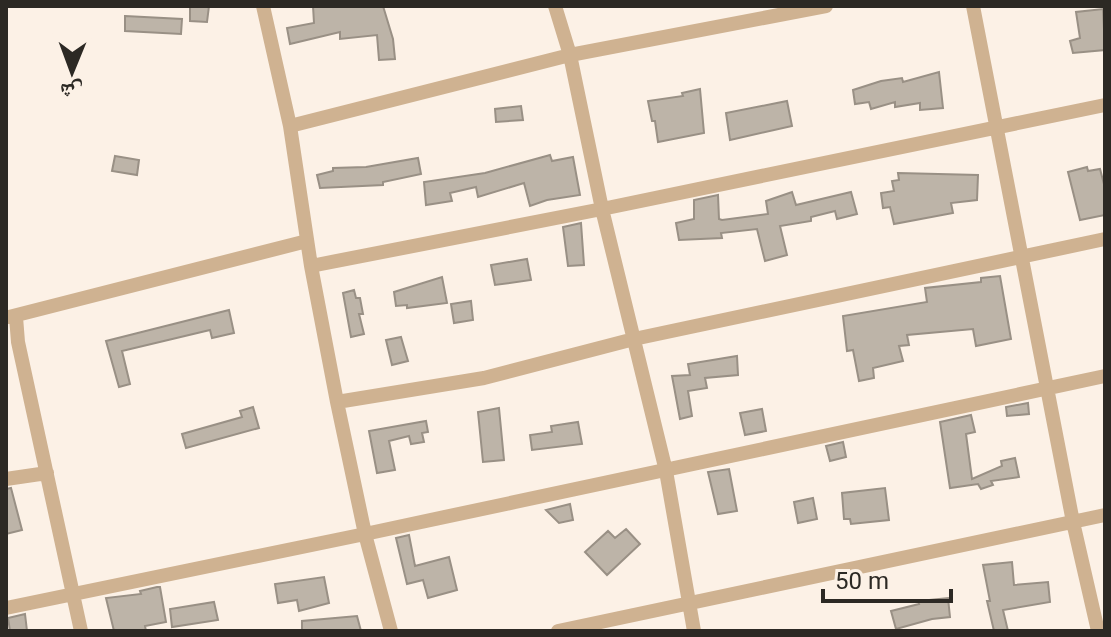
<svg xmlns="http://www.w3.org/2000/svg" width="1111" height="637" font-family="Roboto,'Noto Naskh Arabic',sans-serif">
<rect width="100%" height="100%" fill="#fcf1e6"/>
<!-- building -->
<path fill="#bdb4a8" stroke="#999085" stroke-width="2" d="M190,6H209L207,22L190,21Z
M313,6H383L393,39L395,59L379,60L377,35L340,39V32L290,44L287,28L314,23Z
M1103,9L1105,50L1073,53L1070,41L1080,38L1076,12Z
M125,16L182,19L181,34L125,31Z
M939,72L943,108L920,110V103L895,107V102L871,109L869,102L855,104L853,90L881,81L902,78L903,82Z
M700,89L704,133L658,142L655,121H652L648,101L683,96L682,93Z
M787,101L792,126L730,140L726,113Z
M521,106L523,120L496,122L495,109Z
M550,155L552,161L573,157L580,195L547,200L530,206L524,183L478,197L476,187L450,193L452,201L426,205L424,182L485,173Z
M115,156L139,160L137,175L112,171Z
M418,158L421,174L383,182V185L320,188L317,175L333,171V168L366,167Z
M1087,167L1088,171L1100,169L1105,188V215L1080,220L1068,172Z
M898,173L978,175L977,200L951,203L953,213L894,224L890,207L883,208L881,193L894,191L892,181L899,180Z
M792,192L796,205L851,192L857,214L837,219L835,211L811,217V221L780,226L787,255L765,261L757,229L721,233L722,238L679,240L676,223L694,219V200L718,195L719,219L722,220L768,214L766,201Z
M581,223L584,265L568,266L563,227Z
M527,259L531,280L495,285L491,265Z
M1000,276L1011,339L976,346L973,329L907,335L909,345L899,346L903,361L873,368L874,378L859,381L853,350L847,351L843,316L927,302L925,288L981,282V278Z
M442,277L447,303L407,308V305L396,306L394,292Z
M354,290L356,298H360L363,314H359L364,334L351,337L343,293Z
M471,301L473,320L454,323L451,304Z
M229,310L234,333L212,338L210,330L122,351L130,384L119,387L106,341Z
M401,337L408,361L392,365L386,340Z
M737,356L738,375L705,378L707,388L688,391L692,416L680,419L672,376L690,375L688,364Z
M1028,403L1029,414L1007,416L1006,407Z
M253,407L259,428L186,448L182,434L242,417L240,411Z
M499,408L504,460L483,462L478,412Z
M762,409L766,431L745,435L740,413Z
M971,415L975,432L966,434L972,479L1002,466L1001,461L1015,458L1019,477L991,481L993,485L981,489L978,484L950,488L940,422Z
M426,421L428,432L422,433L424,442L411,444L409,436L389,441L395,470L377,473L369,431Z
M578,422L582,444L532,450L530,435L552,432L551,426Z
M843,442L846,457L830,461L826,446Z
M729,469L737,511L718,514L708,472Z
M11,488L22,530L6,534V489Z
M885,488L889,520L851,524L850,519H844L842,493Z
M813,498L817,519L798,523L794,502Z
M570,504L573,520L559,523L546,510Z
M626,529L640,544L607,575L585,552L608,531L615,538Z
M409,535L415,566L449,557L457,590L428,598L423,580L407,584L396,538Z
M1012,562L1014,585L1048,582L1050,602L1003,610L1008,631H994L987,601H990L983,565Z
M324,577L329,603L299,611L297,600L278,603L275,584Z
M157,587H160L166,622L145,626L146,631H114L106,598L141,594L140,591Z
M948,598L950,617L932,619L896,629L891,611L919,604L918,601Z
M214,602L218,620L172,627L170,609Z
M25,614L27,631H10L8,618Z
M357,616L361,631H302V621Z"/>
<g fill="none" stroke-linecap="round" stroke-linejoin="round">
<!-- street -->
<path stroke="#cfb291" stroke-width="14" d="M263,6L290,126L311,266L337,402L365,534L391,631
M555,6L570,55L602,209L666,471L694,631
M973,6L1073,522L1098,631
M290,126L570,55L826,6
M311,266L602,209L1105,105
M9,317L307,241
M16,317L18,342L81,631
M337,402L484,378L634,339L1105,239
M6,479L47,473
M6,608L365,534L1105,376
M558,631L1105,515"/>
</g>
<!-- border -->
<rect width="1111" height="637" fill="none" stroke="#2c2924" stroke-width="16"/>
<!-- north arrow -->
<g transform="translate(72 72) rotate(181)" stroke="#fcf1e6" stroke-width="6" paint-order="stroke">
<path d="M0-6L14 30L0 20L-14 30Z" fill="#2c2924"/>
<text y="-12" font-size="22" font-weight="bold" text-anchor="middle" fill="#2c2924">ش</text>
</g>
<!-- scale -->
<path d="M823 589v12h128v-12" fill="none" stroke="#2c2924" stroke-width="4"/>
<text x="835" y="589" font-size="24" fill="#2c2924" stroke="#fcf1e6" stroke-width="6" paint-order="stroke">50 m</text>
</svg>
